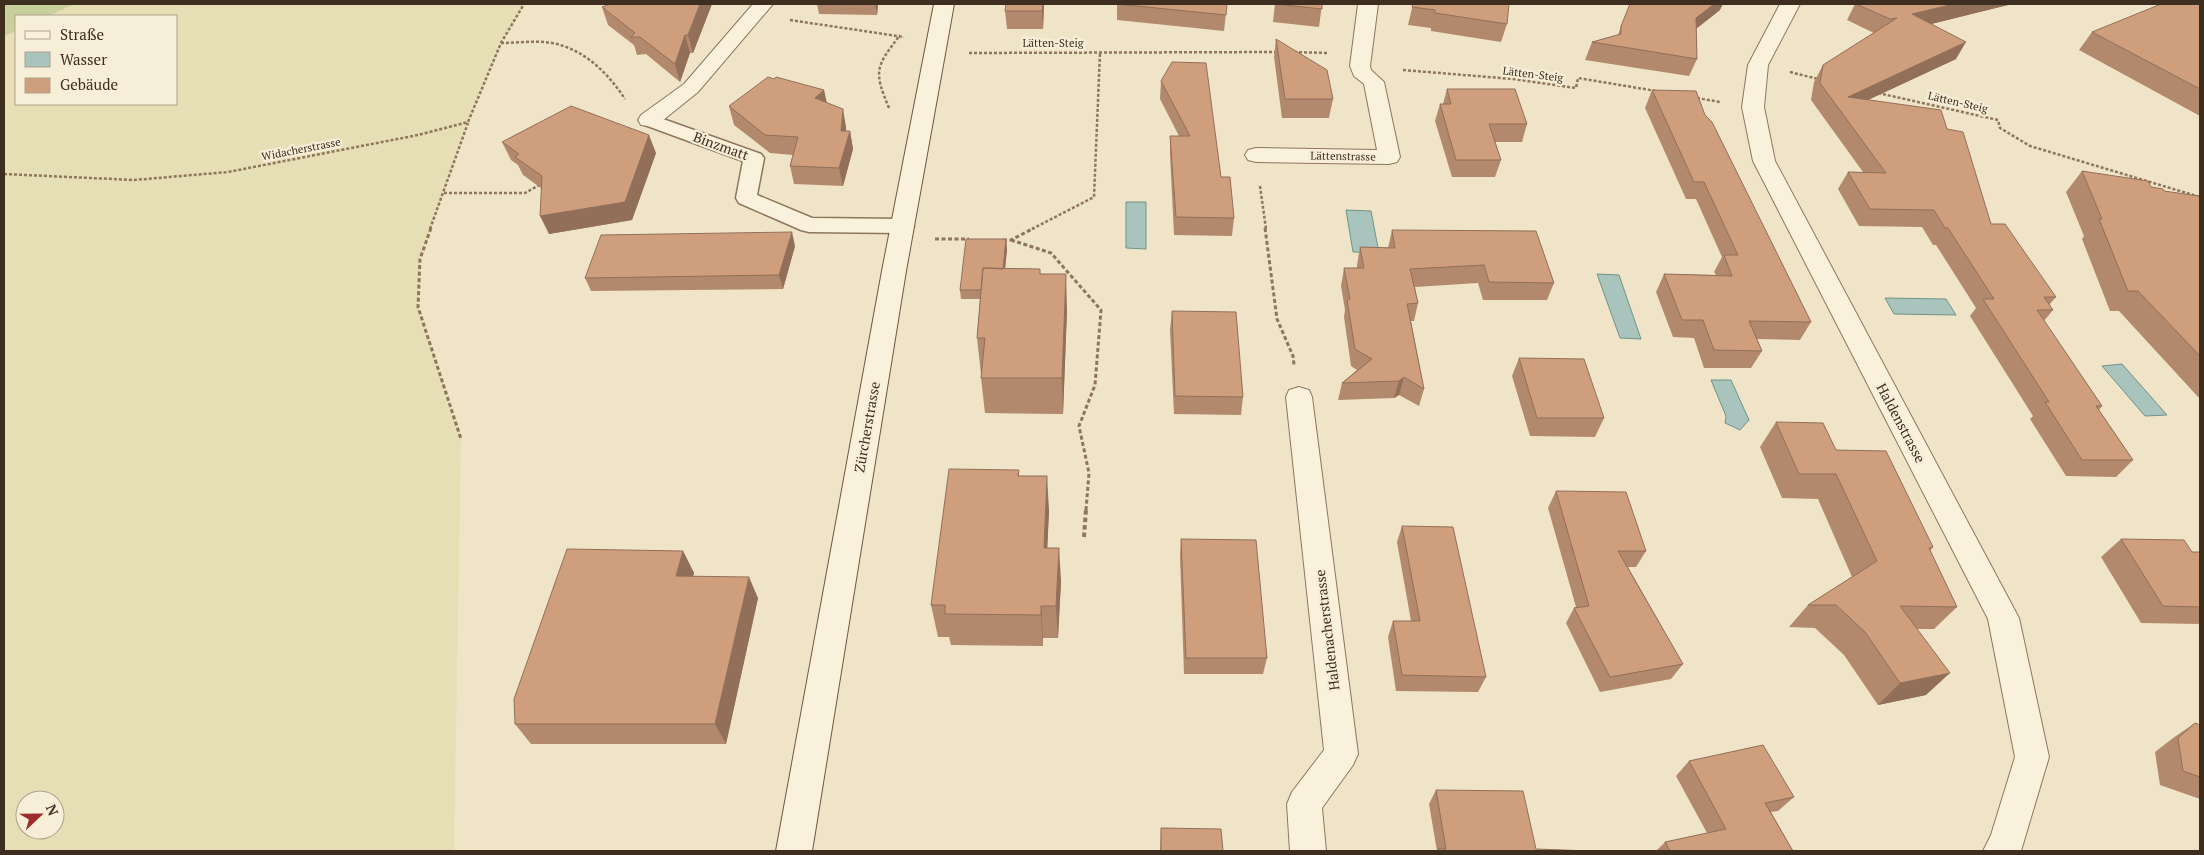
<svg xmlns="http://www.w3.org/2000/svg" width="2204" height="855" font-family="'PT Serif',serif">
<rect width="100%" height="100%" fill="#f0e4c8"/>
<!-- farmland -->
<path fill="#e6deb5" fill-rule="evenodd" d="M75,4H524L501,43L468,122L420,259L418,307L461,439L454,851H4V36L16,31V104H176V16H48ZM25,800H55V830H25Z"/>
<!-- green -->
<path fill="#c9cf9b" d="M4,4H75L48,16H16V31L4,36Z"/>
<!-- water -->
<path fill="#a9c4bc" stroke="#6f938a" d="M1126,202H1146V249L1126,248Z
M1346,210L1371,211L1379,253L1353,252Z
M1597,274L1619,275L1641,339L1620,338Z
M1885,298L1946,299L1956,315L1894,314Z
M2122,364L2167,415L2145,416L2102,366Z
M1711,380H1731L1749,420L1740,430L1725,423L1726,416Z"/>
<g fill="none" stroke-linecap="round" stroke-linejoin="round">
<!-- lane casing -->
<g stroke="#8d765c" stroke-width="3">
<path id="lane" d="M649,114L761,154L764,158L757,195L812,218L903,219L911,221L914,226L911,231L903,233L809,232L801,230L739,203L736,198L743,161L642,124L639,120L642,116Z"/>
</g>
<!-- street casing -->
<g stroke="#8d765c" stroke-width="2">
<path id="street" d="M753,4H773L698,92L657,125L649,126L641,125L638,120L641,115L684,84Z
M1358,4H1378L1370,66L1371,70L1384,82L1400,157L1397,162L1389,164L1256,162L1248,160L1245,155L1248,150L1256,148L1377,150L1364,84L1354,76L1350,66Z
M1780,4H1800L1768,65L1764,107L1775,161L2019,618L2049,757L2021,851H1983L1991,835L2015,757L1988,619L1753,161L1742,107L1748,65Z
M1299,387L1309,390L1312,397L1358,754L1353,765L1322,808L1326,851H1290L1287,804L1292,792L1324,750L1286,397L1289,390Z"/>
</g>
<!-- secondary casing -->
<g stroke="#6f573f" stroke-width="2">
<path id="secondary" d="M934,4H954L906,271L812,851H776L882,271Z"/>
</g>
<!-- path-far2 -->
<path stroke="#8d765c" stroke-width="2.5" stroke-dasharray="3 2" stroke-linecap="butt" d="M790,20L904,37
M501,43C518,43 536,40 552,43C584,49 608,73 625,99
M1294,52L1328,53
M969,53L1278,52
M1403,70L1513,79L1576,88L1578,78L1656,91
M1790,72L1818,79
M1878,93L1998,120L2000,128L2030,146L2200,197
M1697,98L1720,102
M889,108C873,70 876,67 900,35
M4,174L134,180L228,172L418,135L468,122L501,43L524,4
M1260,186L1266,229
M444,193H525L541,184
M430,229L468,123
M1032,229L1094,197L1100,52"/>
<!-- path-far1 -->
<path stroke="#8d765c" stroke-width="3" stroke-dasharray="4 2.5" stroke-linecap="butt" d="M431,228L420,259L418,307L461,439
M1265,228L1277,319L1293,356L1294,365
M935,239H969
M1003,240H1011L1034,228
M1011,240L1051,253L1101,310L1095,385L1079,426L1089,473L1086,510"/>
<!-- path -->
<path stroke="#8d765c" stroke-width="4" stroke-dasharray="4.5 3" stroke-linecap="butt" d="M1084,537L1086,509"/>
<!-- lane -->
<use href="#lane" fill="#faf1dc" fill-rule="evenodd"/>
<!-- street -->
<use href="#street" fill="#faf1dc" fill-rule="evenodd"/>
<!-- secondary -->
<use href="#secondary" fill="#faf1dc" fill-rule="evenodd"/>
</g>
<!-- wall -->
<path fill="#b2896c" d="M712,4L693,53H690L680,82L646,54L637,55L634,45L608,25L602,7Z
M817,4H878L877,15L819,14Z
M1044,4L1043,29H1007L1005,11Z
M1117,4H1227L1224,31L1117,20Z
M1275,4H1322L1319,27L1273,22Z
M1413,4L1507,24L1501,42L1431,31V28L1408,25Z
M1855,4H2012L1931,24L1956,59L1868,100L1947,129L1991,224L2056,297L2049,305L2053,310L2044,321L2102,406L2099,410L2133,460L2116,477L2066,476L2030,419L2033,416L1970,316L1976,308L1936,245H1933L1922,227L1859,226L1838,189L1848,172H1863L1811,100L1814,82L1823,65L1874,33L1847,20Z
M2200,4V116L2079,50L2092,32Z
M1720,10L1696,29L1697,59L1689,76L1585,60L1592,42L1618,35L1621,26Z
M1276,39L1333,99L1329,118H1282L1274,57Z
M1161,81L1221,177L1234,218L1232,236L1174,235L1170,154V136H1179L1160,99Z
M1447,89L1527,124L1522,142H1495L1501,160L1495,177H1452L1435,121L1440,104H1443Z
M824,90L826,102L846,127V131H850L853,149L843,186L794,184L790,166L793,155L770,153L734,125L729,106Z
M1652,90L1705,115L1811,322L1800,340L1757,339L1762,351L1751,368H1704L1694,338L1673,337L1656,292L1664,274L1716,275L1714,272L1722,257L1696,199H1686L1645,108Z
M502,142L656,153L632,220L549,234L541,188L523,175L518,165L511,160Z
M2082,171L2151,187L2164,191L2200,200V399L2119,311H2110L2082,239L2084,236L2066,192Z
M1392,230L1554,283L1547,300H1483L1478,283L1415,287L1418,303L1414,321H1411L1424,389L1419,406L1399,395L1394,398L1338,400L1342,383L1357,370L1351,366L1344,317L1345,310L1341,286L1344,268H1357V265L1360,247L1388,248Z
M1006,239L1007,249L1005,269H1040V274L1067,310L1063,414L985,413L981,378L982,374H981L977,338L980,299H961L960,290Z
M795,246L783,289L591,291L585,278Z
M1172,311L1243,397L1241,415L1174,414L1170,330Z
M1519,358L1604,418L1595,437L1530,436L1512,376Z
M1776,422L1836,450L1933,547L1930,551L1957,607L1934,629H1917L1926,695L1878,705L1844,655L1815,628L1789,627L1808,605L1852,577L1818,499L1782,498L1760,447Z
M1019,470V476L1049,510L1047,548L1061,581L1058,638H1043V646L951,645L949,637H938L931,605Z
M1556,491L1646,551L1636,567H1628L1683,664L1671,679L1600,692L1566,623L1574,608L1576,607L1548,508Z
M1402,526L1486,677L1478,692L1396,691L1388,637L1393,621H1411L1397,542Z
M1181,539L1267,658L1263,674H1184L1180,556Z
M2121,539L2192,552H2200V624L2141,623L2101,557Z
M683,551L694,573L693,576L758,598L726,744H531L515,724Z
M2195,723L2200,725V799L2160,785L2155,752L2173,738Z
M1689,761L1794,797L1778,811L1771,812L1793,851H1656L1665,842L1707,833L1676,776Z
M1436,790L1536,849L1590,851H1437L1429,804Z
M1161,828L1223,851H1160Z"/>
<!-- shaded-wall -->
<path fill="#916f58" d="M700,4H712L693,53L688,35Z
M875,4H878L877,15Z
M1043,4H1044L1043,29L1042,11Z
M1714,4H1723L1720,10L1688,35L1696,18Z
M1954,4H2012L1903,31L1912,14Z
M685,35L690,53L680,82L675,64Z
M1966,42L1956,59L1842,112L1848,97Z
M824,90L828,108L815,98Z
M843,109L846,127L844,149L841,131Z
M850,131L853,149L843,186L839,168Z
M649,135L656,153L632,220L549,234L540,216Z
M792,232L795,246L783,289L779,275Z
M1006,239L1007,249L1002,300L1001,290Z
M1066,274L1067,310L1063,414L1062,378Z
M1404,377L1399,395L1394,398L1399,381Z
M1047,476L1049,510L1046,580L1044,548Z
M1059,548L1061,581L1058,638L1056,606Z
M683,551L694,573L687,598L676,576Z
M749,577L758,598L726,744L715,724Z
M1041,606L1043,638V646L1041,615Z
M1950,673L1926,695L1878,705L1900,683Z"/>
<!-- building -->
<path fill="#cf9f7d" stroke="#916f58" d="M610,4H700L688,35H685L675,64L640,37H631L635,33L602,7Z
M1006,4H1043L1042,11H1005Z
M1117,4H1227L1226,15Z
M1275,4H1322V9Z
M1413,4H1509L1507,24L1435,13V10L1412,7Z
M1630,4H1714L1696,18L1697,59L1592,42L1621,34V26Z
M1856,4H1954L1912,14L1966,42L1848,97L1941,110L1947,129L1963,132L1991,224H2005L2056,297H2044L2053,310H2037L2102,406H2096L2133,460H2082L2045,402H2049L1983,299H1994L1948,228H1945L1934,210L1870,209L1848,172L1886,173L1820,83L1823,65L1897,18L1890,19Z
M2161,4H2200V89L2092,32Z
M1276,39L1327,70L1333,99H1285Z
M1172,62L1206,63L1221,177H1230L1234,218L1176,217L1170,136H1190L1161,81Z
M768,77L774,79L776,77L824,90L815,98L843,109L841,131H850L839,168L790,166L798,137L765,135L729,106Z
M1447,89H1515L1527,124H1489L1501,160H1456L1440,104H1451Z
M1652,90L1696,91L1705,115L1712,122L1811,322L1749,321L1762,351L1714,350L1703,320H1682L1664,274L1732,276L1724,255H1738L1704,182H1694Z
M571,106L649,135L625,202L540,216L542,176L515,157L519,154L502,142Z
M2082,171L2148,181L2151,187L2163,189L2164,191L2199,196L2200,200V356L2138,291H2128L2099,219H2102Z
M1392,230L1536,231L1554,283L1489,282L1484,265L1410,269L1418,303L1407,304L1424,389L1404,377L1399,381L1342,383L1372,359L1355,349L1347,300L1350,299L1344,268H1364L1360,247L1395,248Z
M792,232L779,275L585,278L601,235Z
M966,239H1006L1003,269L983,268L981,290H960Z
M983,268L1040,269V274H1066L1062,378H981L985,338H977Z
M1172,311L1236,312L1243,397L1175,396Z
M1519,358L1584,359L1604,418H1537Z
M1776,422L1823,423L1836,450L1886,451L1933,547L1929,548L1957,607L1900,606L1950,673L1900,683L1865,632L1836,605H1808L1877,561L1836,474H1799Z
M949,469L1019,470L1018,476H1047L1044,548H1059L1056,606H1041V615L945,614V605H931Z
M1556,491L1626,492L1646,551H1618L1683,664L1610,677L1574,608L1589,606Z
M1402,526L1453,527L1486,677L1402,675L1393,621H1420Z
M1181,539L1256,540L1267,658H1186Z
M2121,539L2184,540L2192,552H2200V607L2163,606Z
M567,549L683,551L676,576L749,577L715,724H515L514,699Z
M2195,723L2200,725V777L2183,771L2178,738Z
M1763,745L1794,797L1765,803L1793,851H1670L1665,842L1726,829L1689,761Z
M1436,790L1523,791L1536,849L1590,851H1438V849H1446Z
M1161,828L1221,829L1223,851H1161Z"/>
<g text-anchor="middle" stroke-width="4.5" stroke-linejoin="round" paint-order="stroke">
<!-- far-street labels -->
<g font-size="11" fill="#3d2e20" stroke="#f7eed8">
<text x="1053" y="47">Lätten-Steig</text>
<text transform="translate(1533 74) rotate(7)" y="4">Lätten-Steig</text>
<text transform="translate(1958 102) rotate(13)" y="4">Lätten-Steig</text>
<text transform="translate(301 149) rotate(-11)" y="4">Widacherstrasse</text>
<text transform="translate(1343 156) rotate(1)" y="4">Lättenstrasse</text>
</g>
<!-- street labels -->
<g font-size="14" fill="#3d2e20" stroke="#f7eed8">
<text transform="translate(721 146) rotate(20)" y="5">Binzmatt</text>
<text transform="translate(1901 423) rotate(62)" y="5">Haldenstrasse</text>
<text transform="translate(867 427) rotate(-80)" y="5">Zürcherstrasse</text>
<text transform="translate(1327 630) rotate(-97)" y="5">Haldenacherstrasse</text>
</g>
</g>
<!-- border -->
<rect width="2204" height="855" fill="none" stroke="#3d2e20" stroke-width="10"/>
<!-- legend -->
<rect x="15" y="15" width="162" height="90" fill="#f7eed8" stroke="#ada18e"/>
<rect x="25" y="31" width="25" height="8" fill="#faf1dc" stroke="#ada18e"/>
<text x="60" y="40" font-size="15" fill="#3d2e20">Straße</text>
<rect x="25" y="52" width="25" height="15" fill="#a9c4bc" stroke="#ada18e"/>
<text x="60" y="65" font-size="15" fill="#3d2e20">Wasser</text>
<rect x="25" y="78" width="25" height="15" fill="#cf9f7d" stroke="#ada18e"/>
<text x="60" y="90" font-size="15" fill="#3d2e20">Gebäude</text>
<!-- north arrow -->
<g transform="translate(40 815) rotate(68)"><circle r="24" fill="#f7eed8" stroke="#ada18e"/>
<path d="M0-4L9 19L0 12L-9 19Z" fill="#9e2a2b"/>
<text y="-8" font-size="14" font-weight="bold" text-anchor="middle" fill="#3d2e20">N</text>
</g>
</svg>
